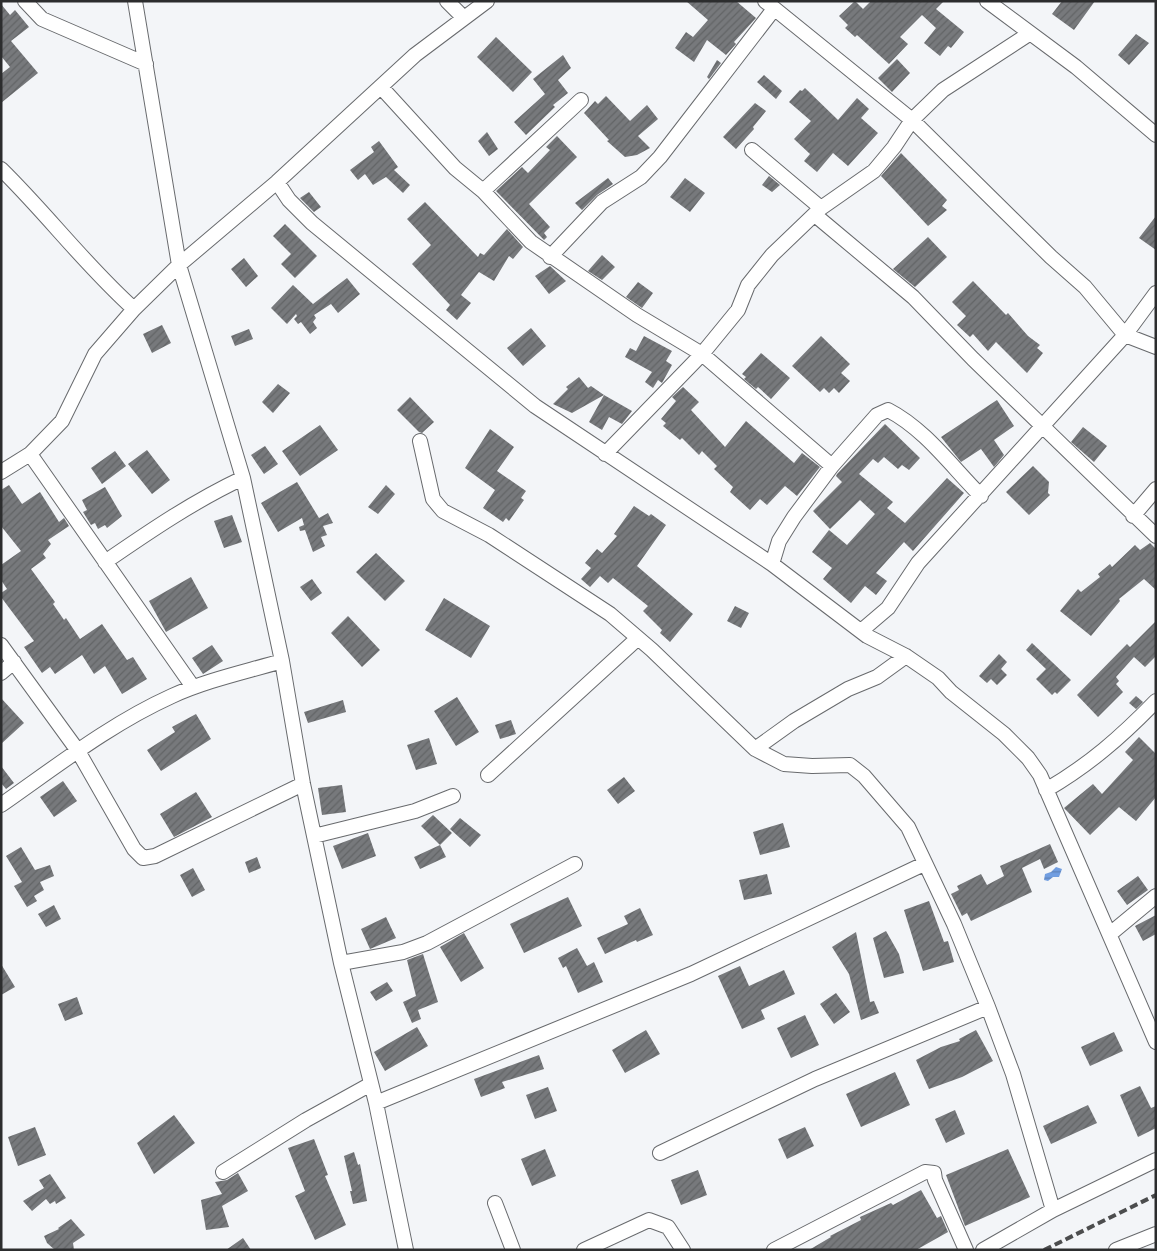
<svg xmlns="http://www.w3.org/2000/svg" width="1157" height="1251" font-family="Jost,sans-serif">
<defs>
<pattern id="water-rules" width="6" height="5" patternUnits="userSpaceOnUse" patternTransform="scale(1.25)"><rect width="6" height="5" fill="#719ee1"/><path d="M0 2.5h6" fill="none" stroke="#5d81b7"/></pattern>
<pattern id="building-hatch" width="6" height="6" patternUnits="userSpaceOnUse" patternTransform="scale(1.25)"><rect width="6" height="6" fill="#77797c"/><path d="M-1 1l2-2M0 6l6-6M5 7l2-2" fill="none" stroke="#626466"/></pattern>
</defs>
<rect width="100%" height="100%" fill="#f3f5f8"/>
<!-- water -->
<path fill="url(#water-rules)" d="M1056,867L1062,869L1059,877H1053L1048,881L1044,880L1045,874L1051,872Z"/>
<!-- building -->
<path fill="url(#building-hatch)" d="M686,1H736L756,18L734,42L736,44L726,55L707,40L694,62L675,48L686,32L693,37L708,20Z
M855,1L863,9L871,1H944L936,9L964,32L951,48L948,46L940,56L924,43L936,28L922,15L900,37L908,44L889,64L857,35L855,37L845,28L848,25L839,16Z
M1062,1H1095L1074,30L1052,14Z
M1,4L10,15L15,10L29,27L11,41L38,73L1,103V74L10,67L1,56Z
M1136,34L1149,43L1129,65L1118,55Z
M496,37L532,72L513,92L477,57Z
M563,55L571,68L558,80L568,93L553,105L555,107L526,135L514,122L545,94L533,79Z
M897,59L910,73L892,92L878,78Z
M717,60L721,63L709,79L707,77Z
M764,75L782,91L776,99L757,82Z
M805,88L838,120L857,98L869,109L861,118L878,133L848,166L833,153L817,172L804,161L810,154L794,139L811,121L789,102L800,90L802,91Z
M606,96L630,121L647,105L658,119L638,136L650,148L637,155L625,157L607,141L609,140L584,113L595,101L598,104Z
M755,103L766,111L753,127L754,129L736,149L723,137Z
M487,132L498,149L489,156L478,141Z
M557,136L577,157L529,204L550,227L544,233L547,237L544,240L496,191L522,167L528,173L550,150L546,147Z
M379,141L398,167L394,170L410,185L403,193L386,177L373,185L365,174L358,180L350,170L374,152L371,147Z
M901,153L947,200L942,206L947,210L928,226L881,176Z
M769,176L780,185L772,192L762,185Z
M608,178L613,184L597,195L582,210L575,203Z
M685,178L705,193L690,212L670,197Z
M309,192L321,207L314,212L300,198Z
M425,202L478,257L480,253L484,255L507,229L523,247L513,259L509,256L494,281L479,272L461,295L471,303L457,320L446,310L450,305L412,264L431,245L407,219Z
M1156,216V250L1139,238Z
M285,224L317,256L295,278L281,264L291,254L273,236Z
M928,237L947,257L915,287L893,269Z
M602,255L615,267L602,280L588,271Z
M244,258L258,276L246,287L231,269Z
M550,266L566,281L549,294L535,276Z
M347,278L360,294L338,313L331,304L314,315L316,318L313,322L317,328L310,334L301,322L298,324L294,319L297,316L296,314L287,324L271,308L293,285L313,304Z
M973,281L1006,315L1008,313L1028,336L1040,345L1037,348L1043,353L1027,373L996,342L988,351L973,334L970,337L957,325L966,316L952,302Z
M638,282L653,293L642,308L626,297Z
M162,325L171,343L152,353L143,334Z
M531,328L546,346L523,366L507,348Z
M249,329L253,339L235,346L231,336Z
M644,336L672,351L666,361L672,365L662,383L658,380L653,388L645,382L652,372L625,357L630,348L636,351Z
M821,336L850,364L841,373L850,381L839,393L834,388L829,393L824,388L820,392L792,366Z
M761,353L790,378L771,399L758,387L756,389L744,379L746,377L742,374Z
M579,377L588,388L591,386L604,395L572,413L553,404L568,389L566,387Z
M278,384L290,393L273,413L262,402Z
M683,387L699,402L691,410L725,447L746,421L794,463L802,453L820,467L797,496L785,486L767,505L760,499L750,510L730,492L733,487L714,469L717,466L702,451L699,455L682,438L680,440L663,426L666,423L661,419L676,401L672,397Z
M604,395L632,411L622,424L609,417L602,430L589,422Z
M410,397L434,422L422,433L419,432L397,410Z
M997,400L1014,426L994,440L1004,455L994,467L981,449L961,462L941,437Z
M885,424L920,458L909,470L902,465L898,469L884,457L878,463L873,459L859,474L893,502L887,508L905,523L947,478L964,493L913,551L904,542L876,573L887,581L876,595L865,586L851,603L823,579L832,568L812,552L829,530L847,545L875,514L860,500L830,529L813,511L842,482L836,476L837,474Z
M320,425L338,450L300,476L282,451Z
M1083,427L1107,446L1094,462L1071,442Z
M490,429L514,447L497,471L526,491L521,498L524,500L509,521L506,518L503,522L483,508L495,490L465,468Z
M265,446L278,464L264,474L251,455Z
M147,450L170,480L152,494L128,464Z
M115,451L126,466L102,484L91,468Z
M1033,466L1049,482L1048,493L1050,495L1029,515L1006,492Z
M297,482L319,518L328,513L333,523L323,526L327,535L321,537L325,546L313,552L305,530L300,531L299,527L304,525L302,518L278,532L261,503Z
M9,485L22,504L40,492L59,522L64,518L69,526L48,540L51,544L43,554L46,558L31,569L55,602L53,604L64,620L66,618L80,639L102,624L127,660L133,657L147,679L122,694L105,666L94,674L82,655L55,674L50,667L42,673L24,647L34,641L1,597V593L7,589L1,580V565L21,551L1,526V490Z
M386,485L395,494L378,514L368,507Z
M105,487L122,516L107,528L105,525L98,529L95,523L91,525L83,512L87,510L82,500Z
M634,506L649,516L651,514L666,525L637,566L693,614L670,642L660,633L662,630L643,611L648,606L613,578L608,583L600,576L590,587L581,579L591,568L585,563L597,549L602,553L617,536L614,534Z
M232,515L242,542L224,548L214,521Z
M1150,543L1156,549V590L1144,579L1119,599L1120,601L1091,636L1060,611L1078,589L1081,592L1100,577L1098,574L1110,564L1112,567L1135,545L1140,550Z
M376,553L405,581L385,601L356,572Z
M191,577L208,608L166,632L149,601Z
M312,579L322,593L311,601L300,587Z
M444,598L490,626L471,658L425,630Z
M735,606L749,613L741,628L727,621Z
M348,616L380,650L362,667L331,633Z
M1156,621V656L1145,667L1134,657L1116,677L1119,681L1116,684L1123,692L1098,717L1077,695L1127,644L1130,647Z
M1032,643L1071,680L1057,694L1055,692L1052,695L1036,679L1046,669L1026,650Z
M212,645L223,661L203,674L192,658Z
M999,654L1007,662L1001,669L1007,675L997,685L991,679L987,683L979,676Z
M1136,696L1143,702L1136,709L1129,703Z
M457,697L479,732L456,746L434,711Z
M1,698L24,723L1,744Z
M343,700L346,712L308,723L304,712Z
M196,714L211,739L161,771L147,750L175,732L172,727Z
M511,720L516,734L500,739L495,725Z
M1139,737L1156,754V797L1136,821L1119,807L1090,835L1064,808L1093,784L1102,794L1133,760L1125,752Z
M429,738L437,764L416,770L407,745Z
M1,766L14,783L6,789L1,783Z
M624,777L635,791L618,804L607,790Z
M63,781L77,801L54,817L40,797Z
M342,785L346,812L322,815L318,788Z
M196,792L212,817L174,837L160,814Z
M433,815L452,833L440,845L421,826Z
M460,818L481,835L470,847L450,829Z
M783,823L790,847L760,855L753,832Z
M368,833L376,856L342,869L333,846Z
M1050,844L1058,862L1044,869L1040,859L1022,868L1032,892L971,921L967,913L962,916L951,894L959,890L957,886L981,874L987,885L1004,876L1000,866Z
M440,845L446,857L420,869L414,857Z
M21,847L35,870L50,865L54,876L40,882L44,890L34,896L37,901L27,907L14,886L22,882L6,856Z
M257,857L261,868L249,873L245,862Z
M193,868L205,890L192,897L180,875Z
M767,874L772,894L744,900L739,880Z
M1138,876L1148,890L1127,905L1117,891Z
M568,897L582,926L524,953L510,924Z
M929,901L944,942L948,941L954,962L923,971L904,910Z
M54,905L61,919L46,927L38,914Z
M640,908L653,935L637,942L636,940L605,954L597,938L628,924L624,916Z
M1156,915V934L1143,941L1135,926Z
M386,917L396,938L370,949L361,929Z
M886,931L899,954L904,973L884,978L873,938Z
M856,932L870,1002L874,1001L879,1013L861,1020L849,974L832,947Z
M464,933L484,968L461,982L440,947Z
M577,948L587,966L594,962L603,982L578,993L566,966L563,968L558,958Z
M423,954L438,1002L418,1010L421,1019L412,1023L403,1002L416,996L407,960Z
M1,964L15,987L1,995Z
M740,966L749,986L784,970L795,994L761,1010L765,1019L742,1029L718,976Z
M387,982L393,991L376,1001L370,992Z
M836,993L850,1012L834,1024L820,1004Z
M77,997L83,1014L65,1021L58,1004Z
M805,1015L819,1045L791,1058L777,1028Z
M417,1027L428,1046L385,1071L374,1052Z
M646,1030L660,1054L625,1073L612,1050Z
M976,1030L993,1061L962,1077L929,1089L916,1060L941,1047L960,1041L959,1039Z
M1114,1032L1123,1051L1090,1066L1081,1047Z
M539,1055L544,1069L502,1082L505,1088L481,1097L474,1079Z
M895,1072L910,1105L861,1127L846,1094Z
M1140,1086L1151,1108L1156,1106V1128L1138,1137L1120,1095Z
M548,1087L557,1111L535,1119L526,1095Z
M1088,1105L1097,1123L1051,1144L1043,1126Z
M955,1110L965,1134L946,1143L935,1119Z
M174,1115L195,1143L154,1174L137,1143Z
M35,1127L46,1155L18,1166L8,1137Z
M805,1127L814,1146L787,1159L778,1139Z
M314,1139L328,1175L325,1176L346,1225L315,1240L295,1196L305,1191L288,1148Z
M545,1149L556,1176L532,1186L521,1159Z
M1008,1149L1030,1197L965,1226L946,1175Z
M354,1152L358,1165L360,1164L367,1201L353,1204L350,1191H352L344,1156Z
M698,1170L707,1195L681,1205L671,1180Z
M238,1173L248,1191L222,1206L229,1227L206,1230L201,1200L222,1194L215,1182L227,1180Z
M50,1174L66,1198L56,1204L55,1201L50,1204L46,1199L32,1211L23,1201L44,1188L39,1180Z
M921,1190L937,1218L941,1216L948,1232L916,1250H809L831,1237L830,1236L861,1220L860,1217L891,1203L893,1205Z
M71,1219L85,1235L73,1243L74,1250H55L47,1243L44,1236L59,1229L58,1228Z
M243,1238L251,1250H226Z"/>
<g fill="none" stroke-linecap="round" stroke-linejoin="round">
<!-- minor casing -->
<g stroke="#686a6d" stroke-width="16">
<path id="minor" d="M25,1L42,19L146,64
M135,1L179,265L243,478L282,661L303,784L341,963L376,1103L406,1250
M447,1L464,18
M765,1L912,120L1051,257L1085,287L1125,335L1156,347
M987,1L1076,67L1156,135
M381,87L455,168L483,191L531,242L637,315L702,354L832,466
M752,150L821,208
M1,169C47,214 85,265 134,309
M277,182L289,200L312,223L535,406L772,564L867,636L906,656L938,678L951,692L1004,734L1028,758L1040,775L1156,1042
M483,191L581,100
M815,215L913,297L973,359L1156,536
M550,257L602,202L641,177L660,157L774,9
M420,441L433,499L443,511L489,535L610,614L652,650L755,749L784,764L812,766L850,765L864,776L908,827L954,924L988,1007L1013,1074L1053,1210
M30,454L193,687
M605,454L702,354L738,310L748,285L772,255L821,208L874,171L894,147L912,120L943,90L1029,34
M1,472L30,454L62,421L95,354L134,309L179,265L277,182L415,55L487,1
M1133,516L1156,489
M105,562C150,531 194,501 243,478
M772,564L779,541L794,517L832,466L877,415L888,410C925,429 952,467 981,496
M861,631L888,608L918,563L1125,335L1156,293
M1,645L78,751L134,849L143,858L155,856L303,784
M1,673L14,662
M755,749L794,721L848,689L877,677L906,656
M488,775L638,638
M1046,790C1089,765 1121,737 1156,701
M1,805C57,766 110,724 172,696C207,680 245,672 282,661
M314,836L415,811L453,796
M1110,934L1156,896
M341,963L403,952L427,943L575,864
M376,1103L691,974L924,864
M660,1153L815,1079L988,1007
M223,1172L306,1120L371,1084
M495,1203L513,1250
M584,1250L649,1220L668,1227L683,1250
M774,1250L925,1172L934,1173L935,1180L966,1250
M983,1250L1053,1210L1156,1160
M1116,1250L1156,1234"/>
</g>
<!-- minor -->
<use href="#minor" stroke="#fff" stroke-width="14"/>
<!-- rail -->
<path stroke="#4c4d4e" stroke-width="4" stroke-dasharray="8 4" stroke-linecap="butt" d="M1044,1250L1156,1195"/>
</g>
<!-- border -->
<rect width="1157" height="1251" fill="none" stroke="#2c2d2e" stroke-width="5"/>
</svg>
